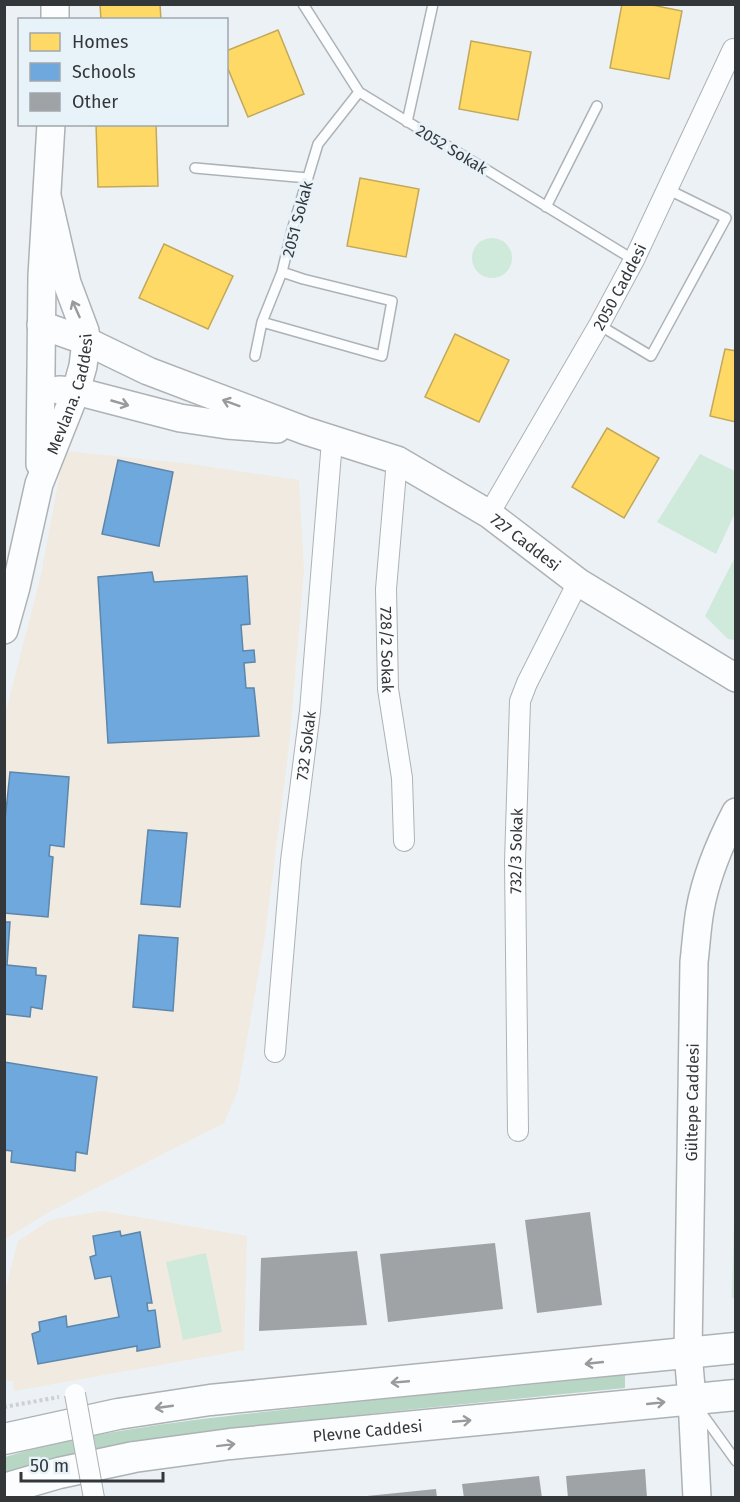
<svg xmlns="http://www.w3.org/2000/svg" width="740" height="1502" font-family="'Fira Sans',sans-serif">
<rect width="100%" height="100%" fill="#ecf1f5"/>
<!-- education -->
<path fill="#f0eae1" d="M64,451L190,464L299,480L304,570L289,746L265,936L238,1090L224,1123L51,1211L5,1239V715L41,575Z
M102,1211L247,1236L244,1350L14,1391L13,1381H7L4,1371L5,1292L18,1241L50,1220Z"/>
<!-- green -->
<path fill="#cfe9da" d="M472 258a20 20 0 1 1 40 0a20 20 0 1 1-40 0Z
M700,454L735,471V513L716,554L657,522Z
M735,557V640L728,639L705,616Z
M735,1181V1300L732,1297Z
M206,1253L222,1332L183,1340L166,1262Z"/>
<!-- forest -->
<path fill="#b7d7c4" d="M625,1375V1388C524,1398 423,1408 322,1419C216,1431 107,1442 5,1474V1457C89,1432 176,1422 263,1412C384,1398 504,1388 625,1375Z"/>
<!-- homes -->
<path fill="#ffd966" stroke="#c2a859" stroke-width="1.5" d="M100,4H160L161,20H101Z
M622,4H647L682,11L669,79L610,68Z
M278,30L304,94L248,117L226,64V51Z
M471,41L531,52L518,120L459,109Z
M96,124H156L158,186L98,187Z
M360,178L419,189L406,257L347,246Z
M164,244L233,276L208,329L139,298Z
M455,334L509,360L479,422L425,397Z
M725,349L736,351V422L710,416Z
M607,428L659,458L624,518L572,487Z"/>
<!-- schools -->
<path fill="#6fa8dc" stroke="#5d86ab" stroke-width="1.5" d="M118,460L173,472L159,546L102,534Z
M152,572L154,582L247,576L250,624L241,625L243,651L254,650L255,662L244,663L246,688H254L259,736L108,743L98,577Z
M10,772L69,777L64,847L50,845L49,856L53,857L48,917L4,913V830Z
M148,830L187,833L180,907L141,904Z
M4,922H10L7,965L36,968V975L46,976L42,1009L31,1007L30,1017L4,1014Z
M139,935L178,938L173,1011L133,1007Z
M4,1062L97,1077L87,1154L76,1152L75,1171L11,1162L12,1151L4,1150Z
M120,1231L121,1236L140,1232L152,1303H147L148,1311L155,1310L160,1347L137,1351V1346L38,1364L32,1334L40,1331L39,1322L66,1316L67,1327L119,1317L111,1276L95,1279L90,1257L96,1255L93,1236Z"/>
<!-- building -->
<path fill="#9fa3a6" d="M590,1212L602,1305L537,1313L525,1220Z
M495,1243L503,1309L388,1322L380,1254Z
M357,1251L367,1325L259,1331L261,1258Z
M645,1469L647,1498H568L566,1476Z
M539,1476L542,1498H464L462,1484Z
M436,1489L437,1498H368L367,1496Z"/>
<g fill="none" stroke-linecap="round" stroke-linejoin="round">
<!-- lane casing -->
<g stroke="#aeb2b5" stroke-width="12">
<path id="lane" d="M303,4L359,92L634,260
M407,122L433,4
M195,168L308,178
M546,207L597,106
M262,322L382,356L392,301L303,279L282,272
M599,325L651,356L726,218L667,189
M255,356L262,322L282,272L292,230L318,144L359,92
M700,1411L736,1461"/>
</g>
<!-- street casing -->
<g stroke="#aeb2b5" stroke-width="22">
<g id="street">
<path id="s1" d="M397,460L386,589L388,689L402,778L404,841"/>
<path id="s2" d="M489,514L599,325L634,260L733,49"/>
<path id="s3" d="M275,1052L291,861L310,711L332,441"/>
<path id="s4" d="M518,1131L515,862L520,701L527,683L578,582"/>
</g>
</g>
<!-- secondary casing -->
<g stroke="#aeb2b5" stroke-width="30">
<g id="secondary">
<path d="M55,20V4"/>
<path id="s5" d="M41,325L86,341L148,371L306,431L397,460L489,514L578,582L736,678"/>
<path d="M59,390L76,391L180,418L227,425L277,429"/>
<path d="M40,464L42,276L51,124"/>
<path id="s6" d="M4,630L16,587L39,484L76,391L83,366L86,341L85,331L67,283L48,200"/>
<path id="s7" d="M697,1498L692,1399L688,1353L694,962C696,945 697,927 700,910C706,876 720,843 736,812"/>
</g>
</g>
<!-- primary casing -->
<g stroke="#aeb2b5" stroke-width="33">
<g id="primary">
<path d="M4,1439L118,1414L210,1400L736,1348"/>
<path id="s8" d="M4,1489L59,1473L134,1457L230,1444L736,1395"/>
</g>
</g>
<!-- path -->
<path stroke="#cecfd0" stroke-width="4" stroke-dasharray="3 3" stroke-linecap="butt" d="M4,1407L59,1397"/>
<!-- lane -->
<use href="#lane" stroke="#fcfdfe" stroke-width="9"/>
<!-- street -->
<use href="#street" stroke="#fcfdfe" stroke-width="20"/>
<!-- secondary -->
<use href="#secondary" stroke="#fcfdfe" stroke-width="27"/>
<!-- primary -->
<use href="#primary" stroke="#fcfdfe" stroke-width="30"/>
<!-- street-bridge casing -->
<g stroke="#aeb2b5" stroke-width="22" stroke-linecap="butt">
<path id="street-bridge" d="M75,1394L94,1498"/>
</g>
<!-- street-bridge -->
<use href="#street-bridge" stroke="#fcfdfe" stroke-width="20"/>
</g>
<!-- one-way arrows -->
<defs><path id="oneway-shaft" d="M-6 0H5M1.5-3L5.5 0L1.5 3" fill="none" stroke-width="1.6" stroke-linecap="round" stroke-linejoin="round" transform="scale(1.5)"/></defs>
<g stroke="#989a9c">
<use href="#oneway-shaft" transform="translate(76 309) rotate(-114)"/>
<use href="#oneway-shaft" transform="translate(120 403) rotate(16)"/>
<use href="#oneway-shaft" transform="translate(231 403) rotate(-160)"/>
<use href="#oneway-shaft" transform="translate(594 1363) rotate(174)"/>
<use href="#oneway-shaft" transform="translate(400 1382) rotate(175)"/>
<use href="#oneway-shaft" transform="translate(656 1403) rotate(-6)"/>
<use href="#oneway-shaft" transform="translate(164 1407) rotate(172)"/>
<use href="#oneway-shaft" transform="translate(462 1421) rotate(-5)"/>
<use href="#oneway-shaft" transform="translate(226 1445) rotate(-7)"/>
</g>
<g text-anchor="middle" stroke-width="6" stroke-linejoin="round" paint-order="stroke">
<!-- street labels -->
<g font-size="16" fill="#33373a" stroke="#e8f2f9">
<text transform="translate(452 149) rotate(31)" y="6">2052 Sokak</text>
<text transform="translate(297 219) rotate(-75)" y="6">2051 Sokak</text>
<text dy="6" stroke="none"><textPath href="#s2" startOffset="262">2050 Caddesi</textPath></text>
<text dy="6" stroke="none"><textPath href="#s6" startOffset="246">Mevlana. Caddesi</textPath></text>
<text dy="6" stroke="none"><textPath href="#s5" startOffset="534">727 Caddesi</textPath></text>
<text dy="6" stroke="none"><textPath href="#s1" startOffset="190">728/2 Sokak</textPath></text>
<text dy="6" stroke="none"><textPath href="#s3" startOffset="308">732 Sokak</textPath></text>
<text dy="6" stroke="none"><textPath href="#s4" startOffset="280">732/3 Sokak</textPath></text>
<text dy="6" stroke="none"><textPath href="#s7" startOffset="396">Gültepe Caddesi</textPath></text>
<text dy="6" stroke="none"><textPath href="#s8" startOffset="369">Plevne Caddesi</textPath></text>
</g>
</g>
<!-- border -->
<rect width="740" height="1502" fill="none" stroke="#33373a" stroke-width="12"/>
<!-- legend -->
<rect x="18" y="18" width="210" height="108" fill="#e8f2f9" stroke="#a0a7ad" stroke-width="1.5"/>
<rect x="30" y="33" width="30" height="18" fill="#ffd966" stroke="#a0a7ad" stroke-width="1.5"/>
<text x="72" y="48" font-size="18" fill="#33373a">Homes</text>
<rect x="30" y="63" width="30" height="18" fill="#6fa8dc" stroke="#a0a7ad" stroke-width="1.5"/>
<text x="72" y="78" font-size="18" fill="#33373a">Schools</text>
<rect x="30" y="93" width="30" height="18" fill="#9fa3a6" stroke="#a0a7ad" stroke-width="1.5"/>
<text x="72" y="108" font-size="18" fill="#33373a">Other</text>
<!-- scale -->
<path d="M21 1472v9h142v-9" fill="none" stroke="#33373a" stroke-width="3"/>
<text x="30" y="1472" font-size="18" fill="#33373a" stroke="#e8f2f9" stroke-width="4.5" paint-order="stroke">50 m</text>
</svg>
